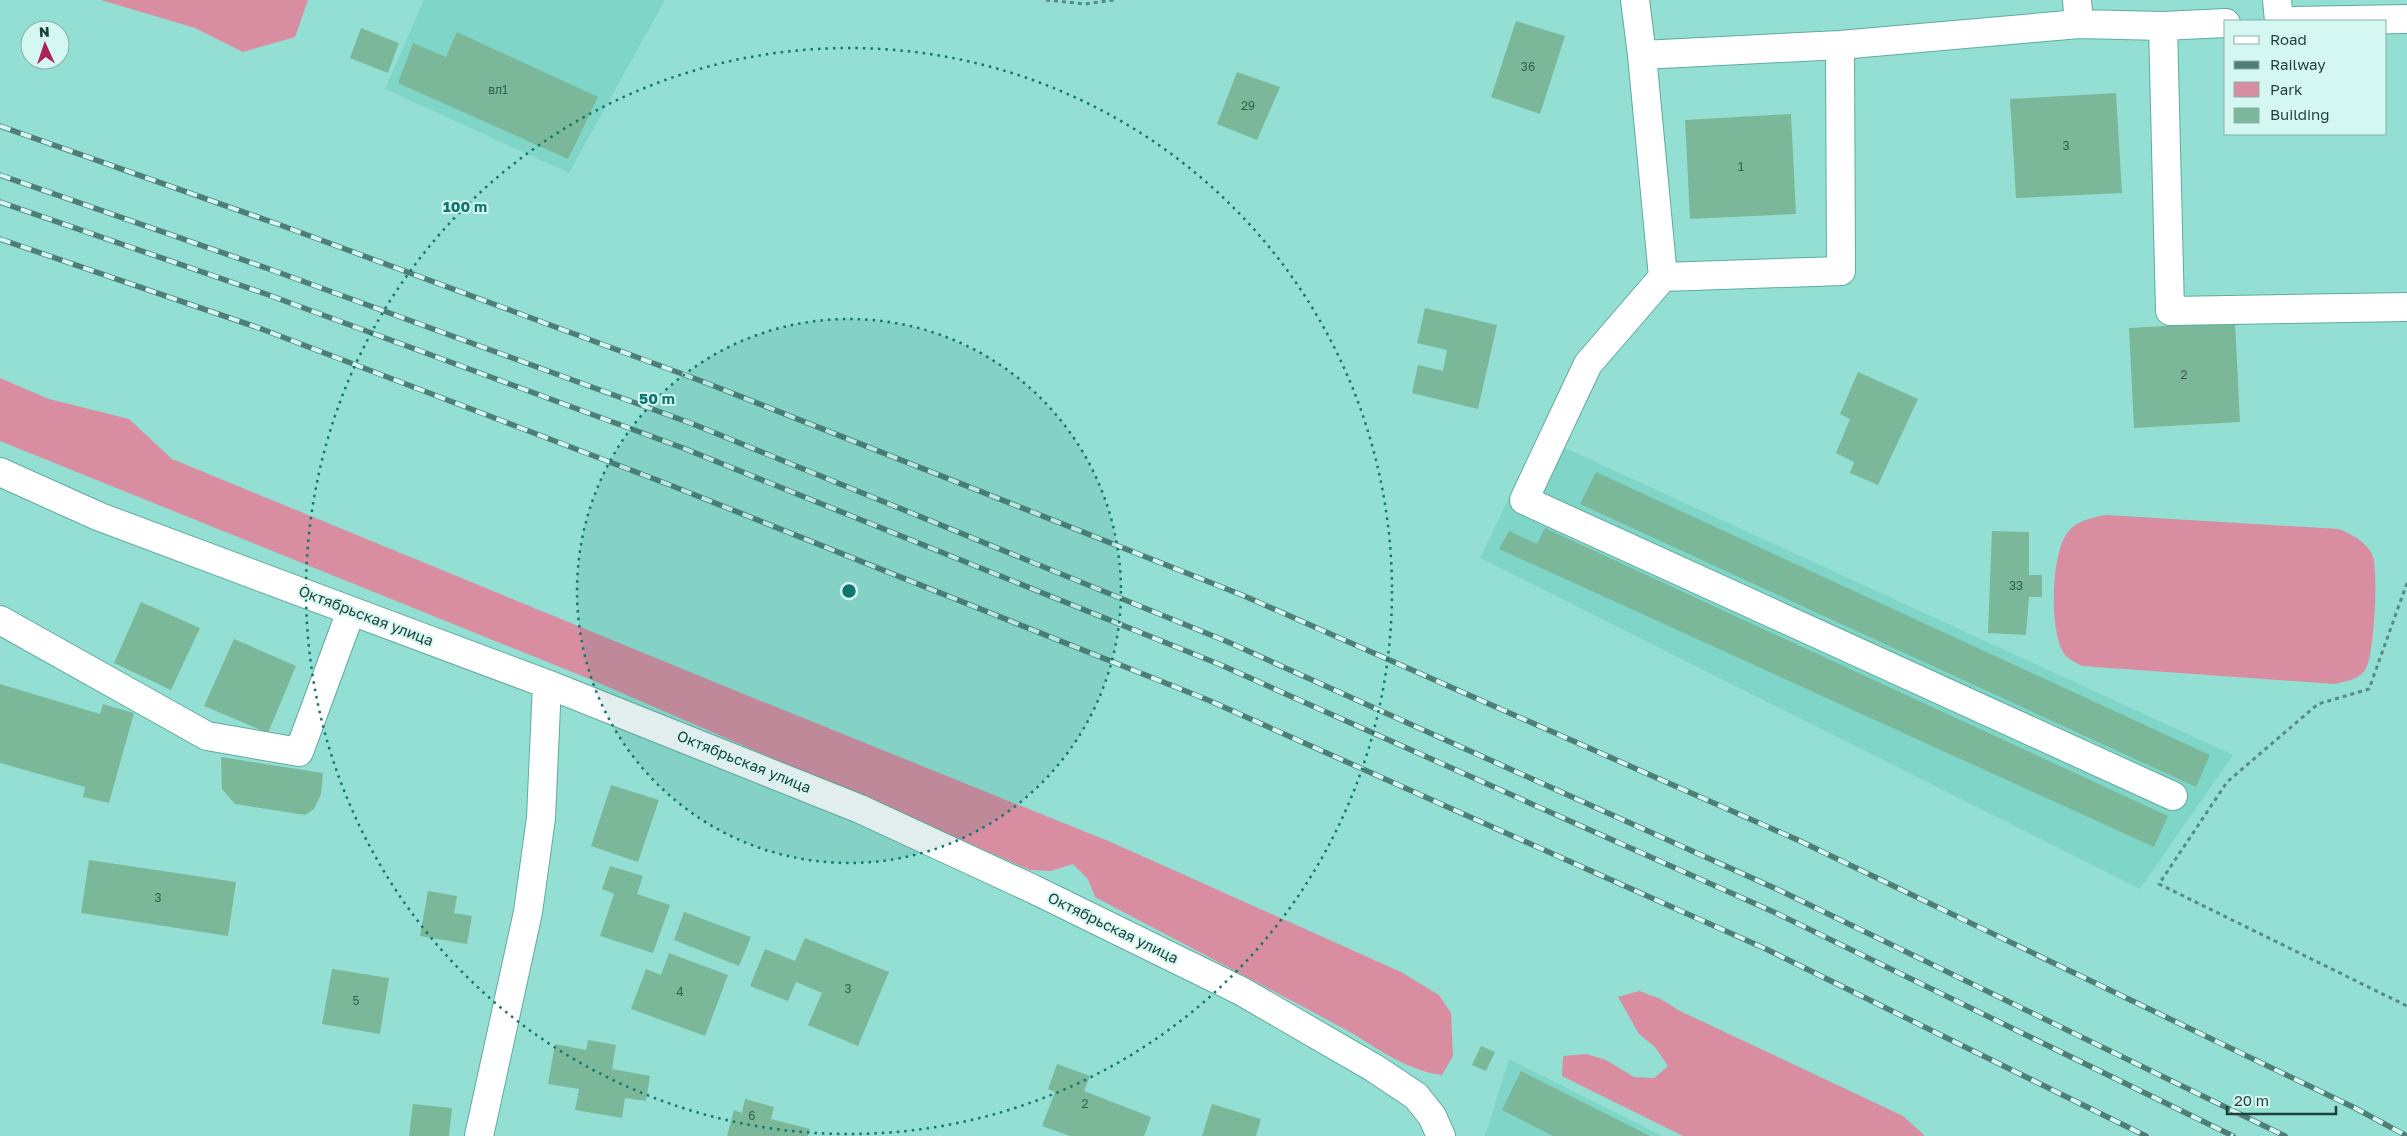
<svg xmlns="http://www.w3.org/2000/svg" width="2407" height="1136" font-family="'Golos Text',sans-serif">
<rect width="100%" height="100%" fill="#94dfd3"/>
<!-- built -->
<path fill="#7fd5c7" d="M424,0H665L569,173L385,89Z
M1539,436L2233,755L2140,889L1480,558Z
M1509,1059L1662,1136H1485Z"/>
<!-- green -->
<path fill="#d88da1" d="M101,0H308L295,37L243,52L195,28Z
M0,378L49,399L129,419L172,459L729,688L1113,843L1401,972L1439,995L1451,1013L1453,1056L1442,1075C1402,1070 1372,1043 1337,1025C1257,982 1176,940 1095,897L1088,879L1073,864L1051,871L1030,870L592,680L0,441Z
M2106,515L2339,529C2351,534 2365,541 2372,554C2379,568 2374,651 2367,666C2362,679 2347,681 2335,684L2082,666C2077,663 2070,660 2066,656C2048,635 2051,552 2068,532C2077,520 2092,518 2106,515Z
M1639,991L1661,999L1678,1010L1903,1116L1925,1136H1683L1562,1076L1563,1056L1586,1054L1606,1060L1634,1077L1654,1078L1668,1066L1655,1047L1639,1034L1618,997Z"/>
<!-- building -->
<path fill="#7bb89a" d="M1516,21L1565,36L1540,114L1491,97Z
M361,28L399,43L388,73L350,58Z
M457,32L598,97L568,159L398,83L413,43L446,57Z
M1237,72L1280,87L1257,140L1217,124Z
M2116,93L2122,193L2016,198L2010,99Z
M1791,114L1796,214L1690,219L1685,120Z
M1425,308L1497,325L1478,409L1412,393L1418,365L1443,371L1447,350L1417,343Z
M2235,322L2240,422L2134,428L2129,328Z
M1858,372L1918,399L1878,485L1850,473L1854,462L1836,453L1850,419L1840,414Z
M1596,472L2210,755L2196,787L1580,504Z
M1545,528L2168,816L2154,847L1499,549L1509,531L1537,544Z
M1992,531L2029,532V575H2042V597H2029L2026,635L1988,633Z
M141,602L200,628L171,690L114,663Z
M234,639L296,666L268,733L204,706Z
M0,684L100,714L103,704L134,713L109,803L83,797L85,787L0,763Z
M221,757L323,773L321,794L314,809L305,815L235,804L222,789Z
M611,785L659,800L638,862L591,846Z
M89,860L236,882L228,936L81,913Z
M610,866L643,876L637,894L670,905L653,953L600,936L614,894L602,889Z
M428,891L457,896L454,913L472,916L467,944L420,936Z
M684,912L751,937L739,966L674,940Z
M805,938L889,972L858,1046L808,1025L822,993L796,982L788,1001L750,986L765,949L795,961Z
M669,953L728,975L705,1036L631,1009L646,969L661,975Z
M332,969L389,978L380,1034L322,1024Z
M588,1040L616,1045L612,1069L650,1076L646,1101L625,1098L622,1118L575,1110L579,1089L548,1084L555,1044L586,1050Z
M1481,1046L1495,1052L1486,1071L1472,1065Z
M1057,1064L1090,1076L1084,1091L1151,1117L1144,1136H1070L1042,1126L1055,1092L1048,1089Z
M1521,1071L1650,1136H1553L1502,1110Z
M745,1099L774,1107L771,1119L810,1129L808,1136H727L734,1110L742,1113Z
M413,1104L452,1108L449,1136H409Z
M1212,1104L1261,1119L1256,1136H1202Z"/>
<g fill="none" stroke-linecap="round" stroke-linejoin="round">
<!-- minor casing -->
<g stroke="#60ab9f" stroke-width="30">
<path id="minor" d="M1635,0L1642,55L1663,277L1841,271L1840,45
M2077,0L2079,24
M2277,0L2279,21
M2293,21L2407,19
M2163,26L2170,311L2407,307
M1642,55L1840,45L2079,24L2163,26L2226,23
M1663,277L1588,364L1524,500L2173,796
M0,472L100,517L547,684L860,809L1033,889L1241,991L1374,1068L1416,1096L1432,1116L1441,1136
M0,620L207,736L299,752L351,611
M479,1136L528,912L541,818L547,684"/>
</g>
<!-- path -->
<path stroke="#568a82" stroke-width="3" stroke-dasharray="4 4" stroke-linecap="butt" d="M1046,0L1085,4L1114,0
M2407,583L2369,689L2318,704L2227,782L2159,884L2407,1006"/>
<!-- minor -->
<use href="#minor" stroke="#fff" stroke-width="28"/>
<!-- rail casing -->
<g stroke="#4e7f77" stroke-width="5.5">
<path id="rail" d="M0,126L283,226L704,382L1242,595L1800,841L2355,1108L2407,1136
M0,175L272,270L693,424L1228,642L1781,891L2285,1136
M0,202L266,294L683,448L1221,665L1776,913L2233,1136
M0,239L259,328L670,485L1208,700L1766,949L2146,1136"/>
</g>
<!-- rail -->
<use href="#rail" stroke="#d4f8f1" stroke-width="4" stroke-dasharray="11" stroke-linecap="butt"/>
</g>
<!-- distance rings -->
<circle cx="849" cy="591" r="272" fill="#0f766e" fill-opacity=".12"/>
<g fill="none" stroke="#0f766e" stroke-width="2.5" stroke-dasharray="2.5 5">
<circle cx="849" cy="591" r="272"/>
<circle cx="849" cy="591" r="543"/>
</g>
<g text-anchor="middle" stroke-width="4" stroke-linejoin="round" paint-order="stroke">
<!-- number labels -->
<g font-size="12" fill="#365d52">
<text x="1528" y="71">36</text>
<text x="498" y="94">вл1</text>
<text x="1248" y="110">29</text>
<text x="2066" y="150">3</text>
<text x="1741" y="171">1</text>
<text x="2184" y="379">2</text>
<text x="2016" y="590">33</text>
<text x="158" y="902">3</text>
<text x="848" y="993">3</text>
<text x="680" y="996">4</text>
<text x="356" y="1005">5</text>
<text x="1085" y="1108">2</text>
<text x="752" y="1120">6</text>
</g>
<!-- street labels -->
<g font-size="15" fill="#1f3f3a" stroke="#d4f8f1">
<text transform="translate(366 616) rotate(21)" y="5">Октябрьская улица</text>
<text transform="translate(744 762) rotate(22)" y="5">Октябрьская улица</text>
<text transform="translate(1113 928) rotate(26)" y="5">Октябрьская улица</text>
</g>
</g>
<circle cx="849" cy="591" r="8" fill="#0f766e" stroke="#d4f8f1" stroke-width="2.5"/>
<g font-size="15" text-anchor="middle" font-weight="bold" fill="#0f766e" stroke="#d4f8f1" stroke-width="4" stroke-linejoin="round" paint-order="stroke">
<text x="465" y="212">100 m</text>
<text x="657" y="404">50 m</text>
</g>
<!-- legend -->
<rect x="2224" y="20" width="162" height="115" fill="#d4f8f1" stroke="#8caea8"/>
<rect x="2234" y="36" width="25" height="8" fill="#ffffff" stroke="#8caea8"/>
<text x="2270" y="45" font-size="15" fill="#1f3f3a">Road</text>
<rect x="2234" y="61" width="25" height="8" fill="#4e7f77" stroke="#8caea8"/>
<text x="2270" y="70" font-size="15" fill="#1f3f3a">Railway</text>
<rect x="2234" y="82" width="25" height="15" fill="#d88da1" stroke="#8caea8"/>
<text x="2270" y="95" font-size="15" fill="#1f3f3a">Park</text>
<rect x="2234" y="108" width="25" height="15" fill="#7bb89a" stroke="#8caea8"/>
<text x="2270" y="120" font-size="15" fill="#1f3f3a">Building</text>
<!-- north arrow -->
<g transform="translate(45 45) rotate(357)"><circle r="24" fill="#d4f8f1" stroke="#8caea8"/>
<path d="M0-4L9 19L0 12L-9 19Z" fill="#ae205a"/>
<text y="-8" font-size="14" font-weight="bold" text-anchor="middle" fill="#1f3f3a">N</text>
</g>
<!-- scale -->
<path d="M2227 1106v8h109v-8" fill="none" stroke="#1f3f3a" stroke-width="2.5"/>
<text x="2234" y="1106" font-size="15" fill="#1f3f3a" stroke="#d4f8f1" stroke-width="4" paint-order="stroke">20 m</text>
</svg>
